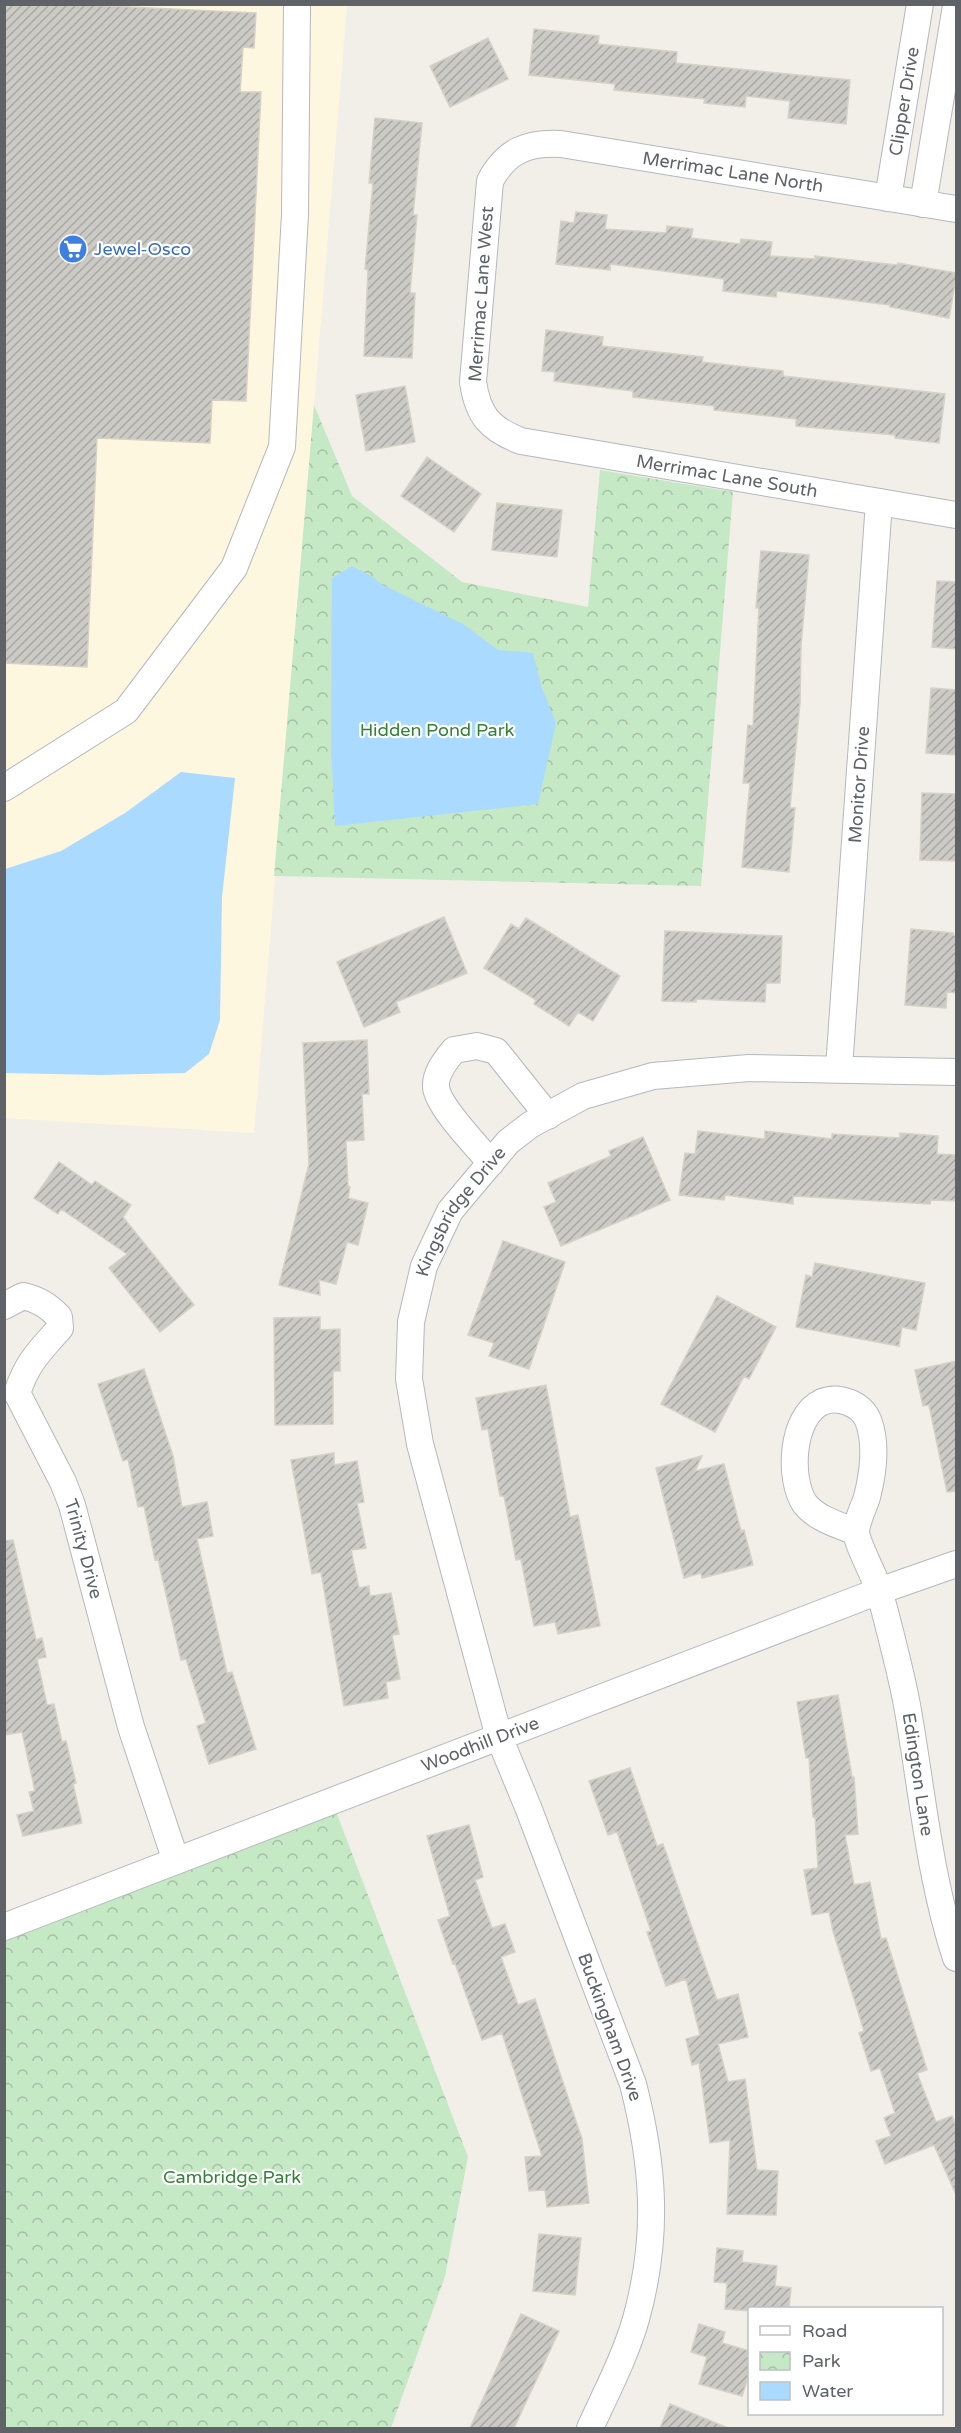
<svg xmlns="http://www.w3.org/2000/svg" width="961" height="2433" font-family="'Varela Round',sans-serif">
<defs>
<pattern id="park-crowns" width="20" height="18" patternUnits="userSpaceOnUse" patternTransform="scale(1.5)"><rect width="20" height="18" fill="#c5e8c5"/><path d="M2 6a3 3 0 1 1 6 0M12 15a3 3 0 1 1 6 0" fill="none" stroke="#a3c0a4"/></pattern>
<pattern id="building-hatch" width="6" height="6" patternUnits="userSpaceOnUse" patternTransform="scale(1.5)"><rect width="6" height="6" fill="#cccac5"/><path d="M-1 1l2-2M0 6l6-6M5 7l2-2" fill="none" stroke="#a9a8a4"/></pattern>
</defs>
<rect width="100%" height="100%" fill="#f1efe8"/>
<!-- commercial -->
<path fill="#fef7e0" d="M4,5H347L254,1133L5,1118Z"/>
<!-- park -->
<path fill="url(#park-crowns)" d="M314,405L352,496L462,582L588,607L600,470L733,492L701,886L274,876Z
M332,1801L468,2157L445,2276L391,2428H5V1928Z"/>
<!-- water -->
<path fill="#aadaff" d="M352,566L373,577L381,584L463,624L498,650L533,653L541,685L556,723L538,804L335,826L331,745L332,578Z
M181,772L235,778L222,897L220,1020L209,1054L185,1073L101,1075L5,1073V869L61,851L125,813Z"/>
<!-- building -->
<path fill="url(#building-hatch)" stroke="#d6d1c6" stroke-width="1.5" d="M4,4H67L256,13L254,48L243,47L240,92H261L246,401L212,400L210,443L97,438L87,667L4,663Z
M534,29L599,36L598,44L677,52L676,63L850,80L846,124L788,118L790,101L746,96L745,107L704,103L705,99L614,90L615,84L529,75Z
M488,38L508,79L450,107L430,66Z
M375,118L422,123L413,215H417L410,293H415L412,358L364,356L368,270L365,269L373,183H369Z
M576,212L607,215L605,229L666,233L667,226L693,229L691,238L740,244L741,239L772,242L770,256L815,259V256L897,265L898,263L957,273L949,318L890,307V305L777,291L776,297L723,291L724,279L610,264V270L556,264L561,221L574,223Z
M546,330L603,337L602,346L703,357L702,362L783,371V376L945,394L939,443L895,438V435L796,426V419L714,410V406L633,397V391L554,381L555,372L542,371Z
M405,386L415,442L366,451L356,395Z
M427,457L481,494L454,532L401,496Z
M497,503L562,510L557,557L492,550Z
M761,551L809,555L801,646L800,703L790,808H795L789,872L742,867L750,783H743L748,725L753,726L759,608H756Z
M937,581L957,582V649L932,647Z
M931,688L957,690V755L926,753Z
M922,793L957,794V861L920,860Z
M444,917L467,973L396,1002L400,1012L364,1027L337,962Z
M526,918L620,976L593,1021L578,1012L569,1026L534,1004L536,1000L484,968L511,924L519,929Z
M911,929L953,933V935L957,936V993L947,992L946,1008L905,1005Z
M665,931L782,936L780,983H766L765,1002L696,999V1002L662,1001Z
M367,1040L369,1094H362L364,1140L346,1141L348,1186L350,1187L348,1198L368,1203L358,1245L347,1242L336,1284L319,1280L320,1295L279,1285L309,1164L303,1043Z
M698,1131L765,1139V1131L832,1139V1134L900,1138V1133L938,1136L937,1154L957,1155V1201L931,1200L930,1204L793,1196V1204L725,1195L724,1200L679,1195L685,1153L695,1154Z
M643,1137L670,1200L561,1246L544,1207L556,1202L548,1183L611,1156L609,1151Z
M59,1162L92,1185L95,1181L131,1205L123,1217L194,1305L160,1332L109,1268L127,1254L61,1209L58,1214L34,1198Z
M503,1241L565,1262L529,1369L489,1356L494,1343L468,1335Z
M815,1263L925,1283L916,1330L902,1327L899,1346L796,1327L806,1275L812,1277Z
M717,1296L776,1327L749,1379L744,1376L715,1432L661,1404Z
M320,1317V1330L340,1329V1371H333V1424L275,1425L274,1318Z
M957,1361V1491L947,1492L929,1405L923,1406L915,1370Z
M144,1369L173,1456L182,1507L207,1502L213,1536L197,1539L227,1673L232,1672L256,1749L209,1764L197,1726L206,1723L186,1659L181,1660L158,1559L155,1560L144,1506L138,1507L128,1459L123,1461L98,1384Z
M546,1385L570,1517L578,1515L600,1626L558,1634L555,1622L534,1626L521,1559L516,1560L504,1496H500L488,1429L482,1430L476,1398Z
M334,1453V1465L357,1461L364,1502L357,1503L366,1548L351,1550L359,1588L369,1586L370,1596L391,1593L399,1634L392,1635L400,1679L386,1682L388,1698L344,1706L321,1572L312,1574L291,1460Z
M702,1456L695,1471L724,1464L741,1531L744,1530L753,1565L702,1578L701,1573L684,1578L656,1468Z
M13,1540L36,1640L42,1638L46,1657L37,1659L47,1705L54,1704L62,1742L66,1741L76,1783L73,1784L82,1823L23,1836L17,1815L34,1811L29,1792L35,1791L22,1732L4,1735V1541Z
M838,1695L852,1777H854L858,1834L845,1835L854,1885L870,1882L881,1939L886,1938L927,2070L917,2073L936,2122L952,2116L957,2128V2197L934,2145L885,2164L876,2141L891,2136L884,2118L895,2113L880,2068L871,2071L859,2033L864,2031L833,1931L829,1912L812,1915L804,1870L818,1868L815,1817H813L809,1758H806L797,1702Z
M630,1768L657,1846L663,1844L717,2000L738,1994L748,2037L718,2044L728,2082L745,2079L757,2170L778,2171L776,2215L727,2214L730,2140L710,2143L699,2063L692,2065L686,2039L700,2035L686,1979L666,1986L647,1932L651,1931L617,1832L608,1835L589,1781Z
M469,1825L483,1877L475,1880L492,1928L505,1924L515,1952L501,1957L518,2005L535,1999L582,2139L589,2203L547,2207L545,2190L529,2191L525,2157L542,2156L502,2033L482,2040L455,1963L453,1964L438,1920L450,1916L427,1836Z
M539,2234L581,2238L575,2295L533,2291Z
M717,2248L743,2251L742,2262L777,2266L775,2286L791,2288L789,2308H750V2311L725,2309L727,2283L714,2282Z
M521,2314L559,2331L514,2428H470Z
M699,2324L725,2332L722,2343L750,2351V2372L742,2396L699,2384L707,2357L691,2352Z
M670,2404L728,2428H660Z"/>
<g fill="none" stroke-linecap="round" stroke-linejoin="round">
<!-- minor casing -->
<g stroke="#b5b8bc" stroke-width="28">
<g id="minor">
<path id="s1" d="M888,198L920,4"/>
<path d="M923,204L956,6"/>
<path id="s2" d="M956,209L561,144C527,142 506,151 490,181L473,382C478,416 490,429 521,441L956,515"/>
<path d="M4,788L126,711L234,568L282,447L295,214L297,4"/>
<path id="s3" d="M839,1068L879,502"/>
<path d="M491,1163C477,1146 438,1107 436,1087C435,1073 446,1060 454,1050L477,1046L496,1051L548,1116"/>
<path id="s4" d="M4,1306L23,1296C38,1299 49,1306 59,1317L60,1328C39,1352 28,1361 17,1393L63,1482L72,1505L131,1727L176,1861"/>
<path id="s5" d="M856,1532C839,1525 817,1519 805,1504C788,1479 791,1416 822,1402C839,1395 861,1404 868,1420C877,1443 873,1474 867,1497C864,1507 857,1520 856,1531C856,1542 875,1577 879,1590C881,1597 883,1605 885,1612C893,1643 901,1673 907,1705C922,1789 929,1876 956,1958"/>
<path id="s6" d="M4,1927L879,1591L956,1564"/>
<path id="s7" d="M590,2428C606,2393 625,2357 636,2319C659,2236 654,2166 633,2084L528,1807L499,1737L420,1444L409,1379L411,1322L424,1266L450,1211L508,1142L530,1125L583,1096L653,1076L749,1068L956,1072"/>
</g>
</g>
<!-- minor -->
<use href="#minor" stroke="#fff" stroke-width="26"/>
</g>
<!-- icons -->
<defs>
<g id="supermarket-disc" transform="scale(1.5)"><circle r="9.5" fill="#3f7fe0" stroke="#fff"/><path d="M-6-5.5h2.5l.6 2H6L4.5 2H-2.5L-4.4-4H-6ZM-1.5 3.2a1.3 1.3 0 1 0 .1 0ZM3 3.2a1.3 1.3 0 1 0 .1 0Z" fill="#fff"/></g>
</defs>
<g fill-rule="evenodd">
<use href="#supermarket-disc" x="73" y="249"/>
</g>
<g text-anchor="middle" stroke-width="4.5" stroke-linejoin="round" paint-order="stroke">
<!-- street labels -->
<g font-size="18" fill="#5f6368" stroke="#fff">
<text dy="6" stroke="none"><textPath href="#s1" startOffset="98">Clipper Drive</textPath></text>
<text transform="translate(733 172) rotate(9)" y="6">Merrimac Lane North</text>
<text transform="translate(481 294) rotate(-86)" y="6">Merrimac Lane West</text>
<text dy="6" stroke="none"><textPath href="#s2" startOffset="978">Merrimac Lane South</textPath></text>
<text dy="6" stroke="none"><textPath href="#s3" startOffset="284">Monitor Drive</textPath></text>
<text dy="6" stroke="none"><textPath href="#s7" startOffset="1278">Kingsbridge Drive</textPath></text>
<text dy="6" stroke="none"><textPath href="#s4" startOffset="324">Trinity Drive</textPath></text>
<text dy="6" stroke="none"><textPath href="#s6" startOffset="510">Woodhill Drive</textPath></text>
<text dy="6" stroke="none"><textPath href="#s5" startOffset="592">Edington Lane</textPath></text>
<text transform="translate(610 2027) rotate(70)" y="6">Buckingham Drive</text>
</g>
<!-- shop labels -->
<g font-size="18" fill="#366cbe" stroke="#fff" text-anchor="start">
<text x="94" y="255">Jewel-Osco</text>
</g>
<!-- park labels -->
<g font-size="18" fill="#348238" stroke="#fff">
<text x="437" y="736">Hidden Pond Park</text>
<text x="232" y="2183">Cambridge Park</text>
</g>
</g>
<!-- border -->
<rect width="961" height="2433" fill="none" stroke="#5f6368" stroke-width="12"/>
<!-- legend -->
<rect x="748" y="2307" width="195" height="108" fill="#ffffff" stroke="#bfc1c3" stroke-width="1.5"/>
<rect x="760" y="2326" width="30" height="9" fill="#ffffff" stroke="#bfc1c3" stroke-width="1.5"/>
<text x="802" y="2337" font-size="18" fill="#5f6368">Road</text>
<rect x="760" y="2352" width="30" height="18" fill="url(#park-crowns)" stroke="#bfc1c3" stroke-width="1.5"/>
<text x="802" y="2367" font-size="18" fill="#5f6368">Park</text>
<rect x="760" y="2382" width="30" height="18" fill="#aadaff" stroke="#bfc1c3" stroke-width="1.5"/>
<text x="802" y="2397" font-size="18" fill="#5f6368">Water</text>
</svg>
